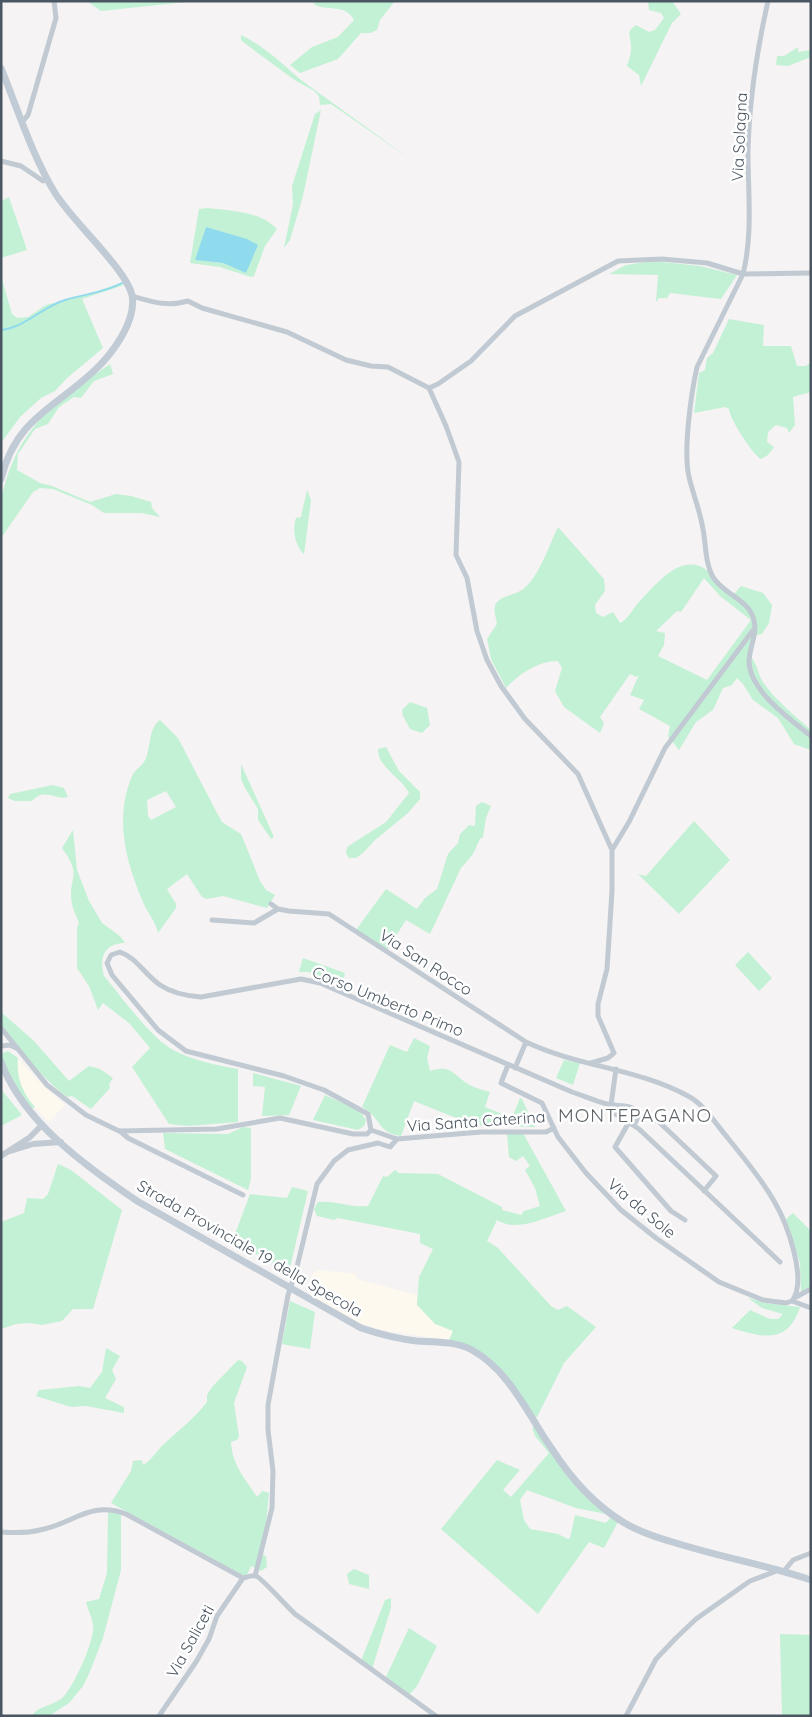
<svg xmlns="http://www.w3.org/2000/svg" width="812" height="1717" font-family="Quicksand,sans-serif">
<rect width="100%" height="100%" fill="#f5f3f3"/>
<!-- commercial -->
<path fill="#fdf9ef" d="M18,1058L39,1082L65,1105L49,1122L32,1105L22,1088L17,1071Z
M319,1270L356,1274L357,1279L417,1295V1305L454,1331L449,1340L381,1330L357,1322L310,1296L311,1278L313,1273Z"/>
<!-- green -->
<path fill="#c3f1d5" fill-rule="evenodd" d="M87,1H195L101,11Z
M318,1H395L380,20L377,30L370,33H361L338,59L300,73L290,65L312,47L338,37L354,20C346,3 326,12 313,4Z
M648,1H672L681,14L672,23L641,86L639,75L627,66C629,59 632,53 631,46C631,36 625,32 636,25L649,32L655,30L664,18L661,13L649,10Z
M241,35C264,46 283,64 301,80L410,159L331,104L320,105L319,96L313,90L296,81L247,45L241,40Z
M798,47V52L811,50V57L788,66L776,65L777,56H784Z
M321,110L303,196L290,240L284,248L293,204L292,186L315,114Z
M9,197L27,250L1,258V201Z
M208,208C232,211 259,211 277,229L265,246L254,276L251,277L220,267L190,263L199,209ZM206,227L246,273L223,263L196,260Z
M653,261L700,266L737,275L721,299L670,293L667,298H659L656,302L658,275L609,274L626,265Z
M1,276L12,314L17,318L28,317L46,305L89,294L123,282L124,285L82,299L103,348L67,378L55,391L41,398L20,417L1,443Z
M729,319L764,325L763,346H791L797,366H806L811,362V392L793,397L795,425L789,433L787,428L776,425L768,432L767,442L774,447L768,455L761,459C753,455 729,418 729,409L725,407L694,413L699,373L705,370L707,358L713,353Z
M110,364L113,374L94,381L81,398L74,397L59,407L48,424L35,429L18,454L17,470L40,483L52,486L90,502L116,494L131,496L151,502L152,508L160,517L142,513H104L92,505L53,489L40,488L33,492L1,538C1,526 0,511 1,500C17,428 52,404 110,364Z
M307,490L311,500L304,554C295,546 292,529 296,518L301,517Z
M558,527L604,579L605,591L595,605L596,613L603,617L613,612L620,623C627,620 633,609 638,603C655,586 681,550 708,571C717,579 725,587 734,594L741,586L763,593L772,605L769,623L762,634L757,635L749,649V655C758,663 757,673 763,682C776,701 794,715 811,730V750L794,744L778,718L753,700L743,684L737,678L732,685L723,688L713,710L696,722L679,750L668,736L670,726L639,709L644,700L630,695L639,675L636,677L630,674L600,717L604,723L600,733L564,707L555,691L562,668L558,661C538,661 519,674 506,688L491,659L487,639L497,624C496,617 492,608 497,602C504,595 514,595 522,590C539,578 549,545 558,527ZM704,578L720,596L751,620L707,680L658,656L664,645L665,633L656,631L677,611L681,612Z
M410,702L427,708L430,725L422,733L410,729L403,716L402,710Z
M160,720L178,738L217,813L222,822L241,834L260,881L266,890L275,895L267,908L223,896L207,899L202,897L187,874L167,889L176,904V908L158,933C156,921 147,913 143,902C126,862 114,819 132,776C135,769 143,766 146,758C151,746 148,729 160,720ZM166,791L176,807L151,820L148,816L147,800Z
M386,747L399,771L420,792V799L408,813L375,840L363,853L356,858H349L346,853L347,847L386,822L409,793C402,778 377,767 378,749Z
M241,764L274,837L271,839L258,820V809L245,788L241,779Z
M53,785L64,788L68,797C56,801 45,787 32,801H15L8,798L10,794Z
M482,802L491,806L486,818L483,837L480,839L473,854L461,868L430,934L406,920L387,950L356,930L386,889L417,909L425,898L437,889L448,854L458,843L460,834L469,825L475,826L476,806Z
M694,821L730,860L679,914L638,874L646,876Z
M73,830L77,870L89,901L102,923L120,936L125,943C104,943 99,958 104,976C122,997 151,1039 175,1051C195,1061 216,1065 238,1069V1122L188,1126L169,1124L132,1067L150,1048L129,1023L103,1003L98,1010L89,986L77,968V928L79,923C77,917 73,910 72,904C67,876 84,878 62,848Z
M748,952L772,978L759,991L735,965Z
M303,958L345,973L342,985L308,972H299Z
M1,1012L34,1041L69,1081L89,1066L100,1069L113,1078L109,1084L110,1088L91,1109L72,1096L68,1097C54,1089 5,1038 1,1024C0,1020 1,1015 1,1012Z
M414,1038L430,1046L427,1058L430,1071C452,1064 453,1075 468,1084C475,1088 483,1090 490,1092L485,1107L512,1118L520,1098L522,1099L535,1127L465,1125L466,1122L414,1101L401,1136C377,1133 380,1116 362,1107L390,1045L407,1052Z
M8,1051L18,1058C16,1076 22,1093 35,1107L32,1109L20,1094L1,1057L3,1053Z
M564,1060L580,1063L573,1085L556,1078Z
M253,1073L301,1086L289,1115L262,1116L265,1087L253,1086Z
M1,1089L22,1115L1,1126Z
M325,1095L360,1111L366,1120L364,1126L358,1130L313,1120Z
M243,1127L251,1128V1179L248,1190L165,1149L163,1133L228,1134Z
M507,1133H523L566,1211C547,1217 516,1233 497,1220L487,1241L498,1248L551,1306L558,1310L567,1306L596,1327L564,1363L537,1417H533L501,1370L449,1340L453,1331L435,1324L417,1305L419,1277L433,1249L420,1243V1234L338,1218L334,1220L317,1216L314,1209L318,1202C335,1200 351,1208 368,1206L383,1176L387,1177L395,1170L399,1173L438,1174L502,1207V1210L521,1215L524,1211L540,1206L535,1188L525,1170L530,1166L523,1156L516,1161L509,1157Z
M58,1164L71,1170L122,1210L93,1309H73L62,1321L42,1325L30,1323L16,1324L1,1329V1222L24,1213L27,1198L43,1199L48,1194Z
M292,1187L308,1191L289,1272L237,1243L241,1237L235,1234L250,1194L287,1198Z
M793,1213L811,1231V1286L801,1292L800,1263L786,1219Z
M748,1298L766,1303L800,1307C788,1344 763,1338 732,1328L750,1310L770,1319H778L783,1314L762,1308Z
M290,1301L315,1312L310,1349L282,1344Z
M106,1348L120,1356L112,1370L116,1379L105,1398L124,1407V1413L86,1406L71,1407L36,1396L39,1390L79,1386L90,1388L102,1372Z
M238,1360L242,1361L247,1367L234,1403L239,1436L237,1440L231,1442C232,1465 245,1478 257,1497L262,1491L269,1493L266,1524L259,1553L266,1556L267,1567L261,1571L251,1566L246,1577L111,1503L131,1471L133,1461L142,1460L143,1465C152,1460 157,1450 165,1443C180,1429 195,1418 207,1402V1395L212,1387Z
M532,1427L536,1428L606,1514L576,1508L527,1490L520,1500L524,1520L530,1529L558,1534L568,1539L570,1538L575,1515L606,1523L610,1518L618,1522L604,1548L589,1542L538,1614L441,1529L497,1460L520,1470L503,1490L511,1497L549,1453L535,1436Z
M108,1512L121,1514V1570L103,1638L89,1674L83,1686L69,1703L49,1716H31C39,1706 51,1706 61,1699C72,1691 96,1638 93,1625C92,1617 88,1610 86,1602L99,1599L107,1573Z
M354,1569L369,1575V1589L349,1584L347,1574Z
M391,1598V1608L372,1669L361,1661L385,1600Z
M409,1628L437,1646L417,1686L409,1695L385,1679Z
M780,1634L811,1635V1716H782Z"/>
<!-- water -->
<path fill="#90daee" d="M206,227L247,239L258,245L246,273L223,263L195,260Z"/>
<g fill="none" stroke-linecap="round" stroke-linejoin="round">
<!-- stream -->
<path stroke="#90daee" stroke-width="2" d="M1,330C26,327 42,307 65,300C84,294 104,293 122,283"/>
<!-- minor -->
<path stroke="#c1cad2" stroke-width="5" d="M22,122L28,115L56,18L54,1
M1,161L21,166L43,181L48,179
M811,273L743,274L697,367C691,394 683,451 689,477C693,494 700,511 703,529C706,544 705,563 713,577C722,593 747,599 753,617C759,632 749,647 749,662C750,691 790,719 811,736
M132,296C153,302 167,307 188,301L202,308L287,332L346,360L371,366L388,367L429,388L438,384L471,361L515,316L618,261L662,259L707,263L743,274C753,234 748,193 748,152C749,102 757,50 768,1
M429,388L446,426L459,462L456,555L467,578L477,631L487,660L501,686L525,719L578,774L612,850V891L607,969L598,1004V1016L614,1053L608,1058L591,1063
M612,850L629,822L665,748L754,629
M271,904L278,909L289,911L329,914L526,1042C579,1067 636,1068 688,1096C704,1104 715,1123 727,1137C743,1157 761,1178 774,1201C787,1223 808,1280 792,1301
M212,920L254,923L278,909
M1,1028L47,1085L86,1115L119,1131L217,1129L280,1118L353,1134H367L371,1130
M1,1046L10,1045L16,1048
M508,1065L501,1083L542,1103L558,1137L586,1173L621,1210L656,1238L719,1282L763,1300L786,1303L792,1301
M515,1068L526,1042
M616,1069L611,1105L612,1112L639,1129L780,1262
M640,1115L658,1121L716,1176L704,1191
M629,1122L615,1147L671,1211L685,1220
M371,1130L368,1114L324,1090L284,1076L186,1051L158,1030L112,975L107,963L111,955L120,952C137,958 145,975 160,985C172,993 187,996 201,997L301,979L320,983L572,1092C584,1096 596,1101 607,1104C618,1107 634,1103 640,1115L635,1123L629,1122
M371,1130L397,1139L481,1132H546L554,1128
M120,1131L128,1138L243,1195
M796,1297L811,1289
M792,1301L811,1308
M1,1532C14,1533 28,1533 40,1530C73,1524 90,1500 126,1514L243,1578C247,1577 252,1575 256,1576C262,1578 287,1607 295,1614L436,1716
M784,1571L793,1560L811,1553
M255,1576L272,1508L273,1471L268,1430V1405L288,1295L296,1271L317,1184L334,1161L348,1150L378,1143L390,1147L397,1139
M159,1716L196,1662L209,1639L217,1616L243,1578
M626,1716L656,1659L676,1638L696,1619L750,1581L774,1572L777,1569"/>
<!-- tertiary -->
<path stroke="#c1cad2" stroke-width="6" d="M7,1152L33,1144L61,1142
M1,1156L29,1138L42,1125"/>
<!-- secondary -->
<path stroke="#c1cbd6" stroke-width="7" d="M1,68C18,110 32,155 55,193C72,221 126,269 132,295C137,321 112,354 95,370C54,409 16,418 1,479
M1,1062C24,1123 85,1165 137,1201L361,1328C379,1334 398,1339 417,1341C435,1342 455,1341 472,1350C510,1371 528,1415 552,1449C570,1477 595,1505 623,1522C639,1532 658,1538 676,1543C720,1557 766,1565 811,1580"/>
</g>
<g text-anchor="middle" stroke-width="5" stroke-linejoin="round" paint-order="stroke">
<!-- street labels -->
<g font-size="16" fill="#4a5661" stroke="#fff">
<text transform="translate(739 137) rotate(-87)" y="6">Via Solagna</text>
<text transform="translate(426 962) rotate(33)" y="6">Via San Rocco</text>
<text transform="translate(388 1001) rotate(22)" y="6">Corso Umberto Primo</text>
<text transform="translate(476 1121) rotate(-4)" y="6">Via Santa Caterina</text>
<text transform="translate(642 1208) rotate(40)" y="6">Via da Sole</text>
<text transform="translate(250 1248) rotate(30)" y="6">Strada Provinciale 19 della Specola</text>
<text transform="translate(190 1641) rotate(-61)" y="6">Via Saliceti</text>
</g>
<!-- quarter labels -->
<g font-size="19" letter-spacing="1" fill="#5f6368" stroke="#fff">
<text x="635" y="1122">MONTEPAGANO</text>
</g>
</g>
<!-- border -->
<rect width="812" height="1717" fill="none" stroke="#4a5661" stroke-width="5"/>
</svg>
